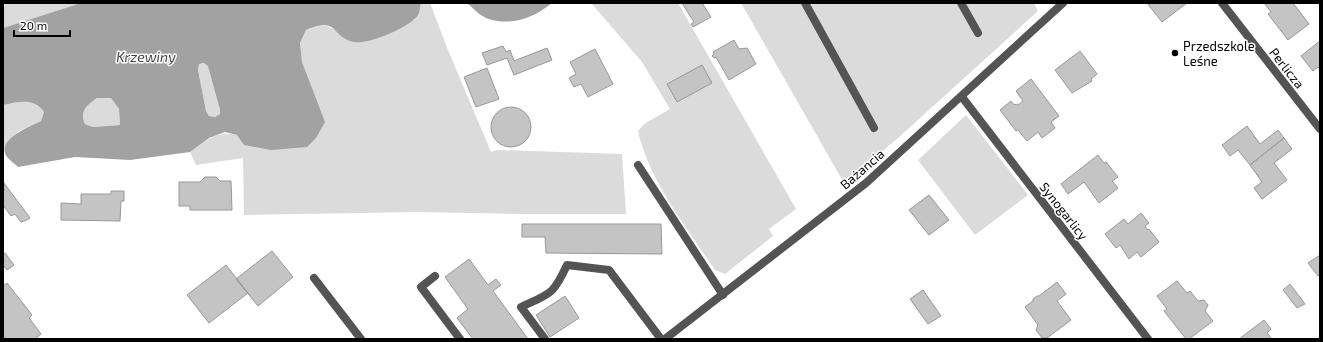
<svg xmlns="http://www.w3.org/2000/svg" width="1323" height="342" font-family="'Exo 2',sans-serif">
<rect width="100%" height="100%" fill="#fff"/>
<!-- green -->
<path fill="#dbdbdb" d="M3,3H81L3,28Z
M421,3H430L448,50L491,152L497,150L622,154L626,214H517L417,212L244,215L243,158L196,165L190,152C207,140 216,130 237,135L324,122L302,62L300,43L306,30C324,23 328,24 344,36L418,15Z
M591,3H678L796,209L769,229L773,236L725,274L715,270C686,226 650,183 638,131L644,124L670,109L642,62Z
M741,3H1034L1038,11L898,138L844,183Z
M205,63L208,65L220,110V114L215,117L209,116L206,111L198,70L199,64Z
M97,98H111L119,109L120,125L93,127L85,124C79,111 87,105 97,98Z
M27,100L40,107L44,112L41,121L19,131L5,146L3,153V105Z
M966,115L1028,195L975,235L918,160Z"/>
<!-- water -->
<path fill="#a2a2a2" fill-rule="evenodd" d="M81,3H421C420,6 420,12 418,15C410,27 369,45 354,42C330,37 340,16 306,30L300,43L302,62L325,122L316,138L307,147L271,150L244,145L237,135L225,132L209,138L190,152L130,160L75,157L18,167C14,163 7,159 5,153C0,138 31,126 41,121L44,112C34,97 18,102 3,105V28ZM204,63L208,66L220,110V114L215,117L209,116L206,111L198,70L199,64ZM97,98H111L119,109L120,125L93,127L85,124C79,111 87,105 97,98Z
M467,3H552C534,18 512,26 489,19C481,17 473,8 467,3Z"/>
<!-- building -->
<path fill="#c4c4c4" stroke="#989898" d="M682,3H702L711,17L693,27L691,24L694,22Z
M1147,3H1187L1162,22Z
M1264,3H1293L1309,24L1288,40L1268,14L1271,12Z
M734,40L739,49L747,48L756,64L729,80L716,57L714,58L712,56L714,54L713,52Z
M1320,41V69L1318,67L1313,71L1301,56Z
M503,46L506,52L510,50L514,61L547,48L552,60L514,75L507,58L487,65L482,53Z
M595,49L613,84L588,97L581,84L574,87L569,78L576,74L570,62Z
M1080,51L1097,74L1091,79L1092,81L1072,93L1055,70Z
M702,65L712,83L677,102L667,84Z
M487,68L499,99L476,107L464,77Z
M1031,79L1059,116L1051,122L1055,128L1042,138L1038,132L1027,141L1018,130L1016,131L1000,110L1011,101L1013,104L1018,105L1023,101L1016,91Z
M491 127a20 20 0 1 1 40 0a20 20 0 1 1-40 0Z
M1247,126L1260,144L1278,130L1284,138L1250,165L1238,150L1230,156L1222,145Z
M1284,138L1292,149L1274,163L1287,180L1262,199L1254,188L1262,182L1250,165Z
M1098,155L1104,163L1106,162L1118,177L1112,181L1118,188L1099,203L1084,182L1068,194L1061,184Z
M205,177H216L220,181H231L232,210H190V206H179V182H200Z
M4,183L30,218L27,220L21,222L15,214L11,216L3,205Z
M111,191H124V201H121L120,221L61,220V203L81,204V194H111Z
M929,195L949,220L929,235L909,210Z
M1141,213L1149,223L1145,226L1148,230L1149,229L1159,242L1141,257L1137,252L1129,259L1120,245L1116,248L1105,234L1124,219L1128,224Z
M522,224H661L662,254L546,253L545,237H522Z
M272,251L293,277L258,306L236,279Z
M5,253L14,265L7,270L3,265V255Z
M1320,255V275L1318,276L1308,263Z
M469,259L488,285L496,279L501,285L493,291L528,339H473L457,318L468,309L445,277Z
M226,265L248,293L209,323L187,295Z
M1177,281L1187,293L1190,291L1198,301L1204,300L1208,305L1205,311L1213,321L1189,339H1186L1164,311L1167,309L1157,296Z
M1057,282L1066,294L1057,301L1071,320L1047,338H1042L1036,330L1038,325L1025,307L1033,301V299L1037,296H1039Z
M7,283L32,315L29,318L41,334L35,339H6L3,336V286Z
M1290,284L1305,304L1297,308L1283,290Z
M923,290L941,316L928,324L910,299Z
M565,296L579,318L550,337L536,315Z
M1264,320L1271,329L1267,333L1272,339H1239Z"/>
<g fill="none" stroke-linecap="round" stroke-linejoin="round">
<!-- service -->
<path stroke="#545454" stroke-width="8" d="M805,3L874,128
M961,3L978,33
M638,165L723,295
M435,276L421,287L460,339
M314,278L361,339
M545,339L521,307C551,293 553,295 567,265L609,270L661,339"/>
<!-- minor -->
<path stroke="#545454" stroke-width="8" d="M1222,3L1320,129
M962,97L1148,339
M665,339L866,183L1063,3"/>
</g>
<!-- markers -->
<circle fill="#000" stroke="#fff" stroke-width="1.5" cx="1175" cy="53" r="4"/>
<g text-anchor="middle" stroke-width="3" stroke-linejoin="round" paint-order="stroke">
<!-- poi labels -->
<g font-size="13" fill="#000" stroke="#fff" text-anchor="start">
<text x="1183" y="51">Przedszkole<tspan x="1183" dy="15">Leśne</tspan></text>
</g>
<!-- street labels -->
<g font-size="13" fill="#000" stroke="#fff">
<text transform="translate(1287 68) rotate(52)" y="5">Perlicza</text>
<text transform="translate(862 169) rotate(-41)" y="5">Bażancia</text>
<text transform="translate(1064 211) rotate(52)" y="5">Synogarlicy</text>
</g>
<!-- water labels -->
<g font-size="14" font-style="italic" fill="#434343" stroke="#fff">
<text x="146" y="62">Krzewiny</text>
</g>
</g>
<!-- border -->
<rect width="1323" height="342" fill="none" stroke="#000000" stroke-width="8"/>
<!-- scale -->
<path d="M14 30v6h56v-6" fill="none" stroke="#000000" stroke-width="2"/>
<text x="20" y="30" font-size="12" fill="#000000" stroke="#ffffff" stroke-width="3" paint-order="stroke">20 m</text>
</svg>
